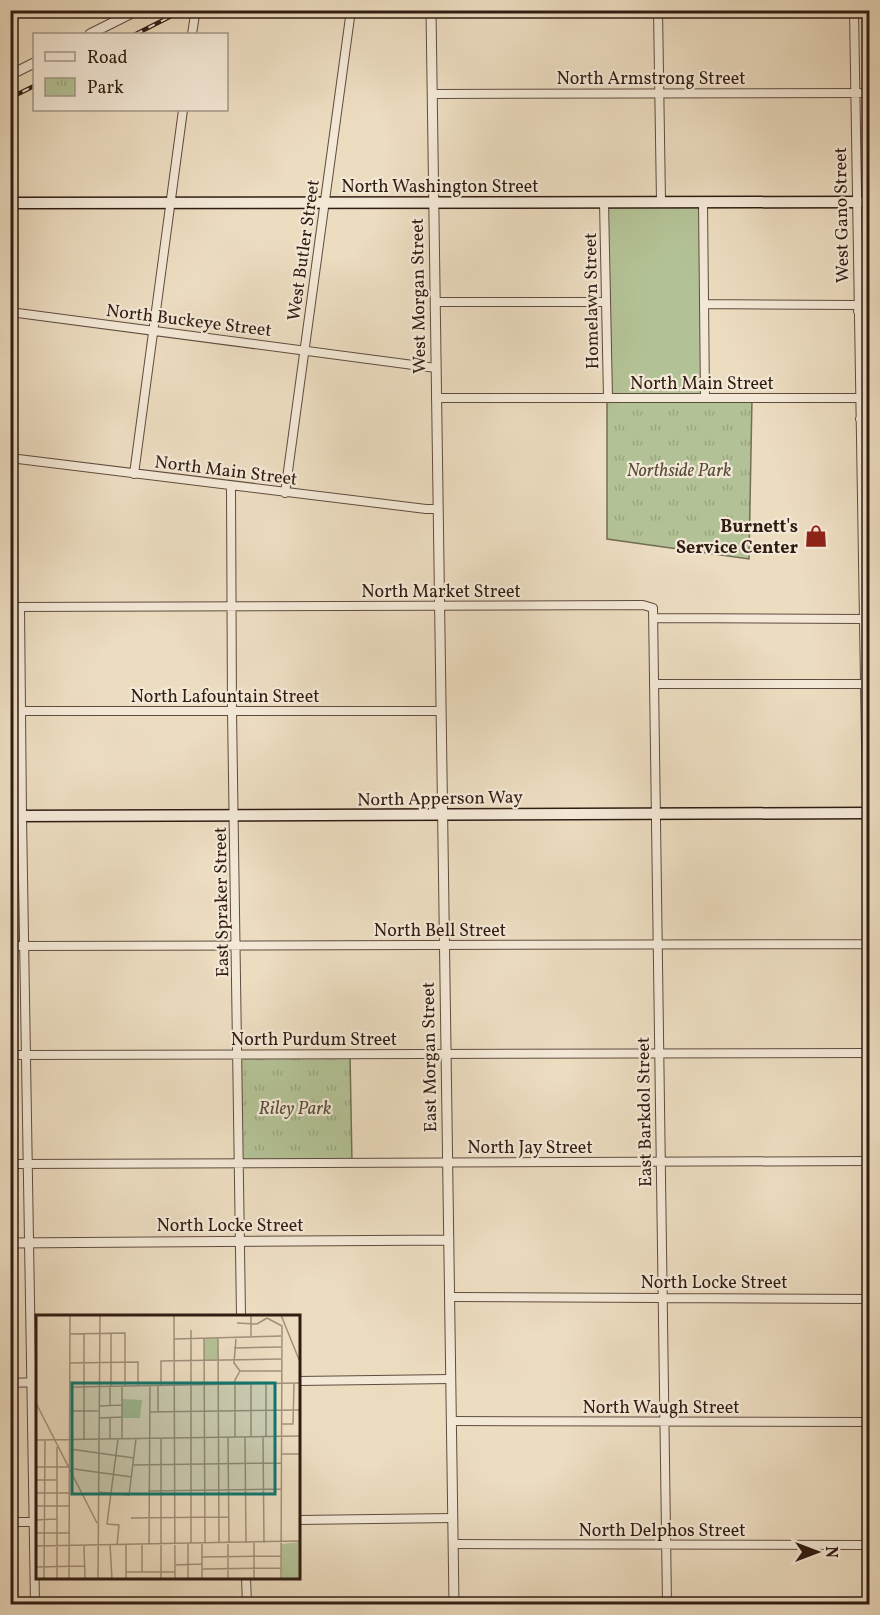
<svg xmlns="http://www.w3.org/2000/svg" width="880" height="1615" font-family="Vollkorn,serif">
<defs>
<pattern id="park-tufts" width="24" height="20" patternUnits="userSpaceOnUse" patternTransform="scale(1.5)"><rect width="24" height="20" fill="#b3c296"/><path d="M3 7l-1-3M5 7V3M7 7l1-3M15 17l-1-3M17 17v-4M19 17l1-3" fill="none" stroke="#9aa680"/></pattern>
</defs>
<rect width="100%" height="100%" fill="#ecdcc0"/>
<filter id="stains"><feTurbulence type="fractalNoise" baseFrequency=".00333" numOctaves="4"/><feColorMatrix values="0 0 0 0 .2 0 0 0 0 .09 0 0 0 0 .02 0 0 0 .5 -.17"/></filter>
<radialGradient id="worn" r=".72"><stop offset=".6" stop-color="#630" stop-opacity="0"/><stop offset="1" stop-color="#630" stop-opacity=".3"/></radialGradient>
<!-- grass -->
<path fill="#b3c296" stroke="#726f54" stroke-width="1.5" d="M604,202H703L705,398H608Z"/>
<!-- park -->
<path fill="url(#park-tufts)" stroke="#726f54" stroke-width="1.5" d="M607,398H752L749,559L607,539Z
M238,1054H350L352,1163H240Z"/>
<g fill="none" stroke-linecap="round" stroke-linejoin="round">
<!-- minor casing -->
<g stroke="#604c3e" stroke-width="10">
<path id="minor" d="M658,10L661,202
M854,10L870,987
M192,34L195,15
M432,94L870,93
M604,202L608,398
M703,202L705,398
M435,302H605
M704,304L858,305
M858,311H870
M10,312L436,368
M436,398H859
M860,419H870
M10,458L426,509H438
M134,474L183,110
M231,486L232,710L241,1316
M285,493L351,10
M10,607L643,605L653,608L667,1604
M20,607L22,816L35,1604
M654,618L863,619
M654,684H864
M10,711H440
M10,946L870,944
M10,1055L870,1053
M10,1164L870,1161
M450,1297L870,1299
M298,1381L451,1379
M10,1383L38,1382
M451,1421L870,1422
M298,1520L453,1518
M10,1522H36
M453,1544L870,1545
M246,1578L247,1604"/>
</g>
<!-- tertiary casing -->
<g stroke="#604c3e" stroke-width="11">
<path id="tertiary" d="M431,10L454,1604
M90,34L138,10
M10,75L34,63
M10,1243L449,1240"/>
</g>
<!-- secondary casing -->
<g stroke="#311c13" stroke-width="13">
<path id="secondary" d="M10,203L870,202
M10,816L870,813"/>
</g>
<!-- minor -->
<use href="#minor" stroke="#f3e8d6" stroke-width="8"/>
<!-- tertiary -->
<use href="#tertiary" stroke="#f3e8d6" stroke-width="9"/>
<!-- secondary -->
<use href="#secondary" stroke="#f3e8d6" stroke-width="10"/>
<!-- rail casing -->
<g stroke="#311c13" stroke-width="4.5">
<path id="rail" d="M136,34L183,10
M10,98L34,86"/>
</g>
<!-- rail -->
<use href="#rail" stroke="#f3e8d6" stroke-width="2" stroke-dasharray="7" stroke-linecap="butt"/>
</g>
<!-- icons -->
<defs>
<g id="shop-bare" transform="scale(1.8)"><path d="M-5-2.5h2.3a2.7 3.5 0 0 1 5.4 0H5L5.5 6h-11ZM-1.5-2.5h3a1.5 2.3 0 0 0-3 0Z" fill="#8f2418" stroke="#f3e8d6" stroke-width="2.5" paint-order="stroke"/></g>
</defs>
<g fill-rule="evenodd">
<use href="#shop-bare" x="816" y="536"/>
</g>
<g text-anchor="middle" stroke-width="4.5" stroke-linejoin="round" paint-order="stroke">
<!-- street labels -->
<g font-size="18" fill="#311c13" stroke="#f3e8d6">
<text x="651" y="84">North Armstrong Street</text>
<text x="440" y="192">North Washington Street</text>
<text transform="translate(841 215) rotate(-91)" y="6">West Gano Street</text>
<text transform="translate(303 250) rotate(-82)" y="6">West Butler Street</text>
<text transform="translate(418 296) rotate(-91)" y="6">West Morgan Street</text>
<text transform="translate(591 301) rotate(-91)" y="6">Homelawn Street</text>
<text transform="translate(189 320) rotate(7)" y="6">North Buckeye Street</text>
<text x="702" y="389">North Main Street</text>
<text transform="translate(226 470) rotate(7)" y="6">North Main Street</text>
<text x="441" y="597">North Market Street</text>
<text x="225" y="702">North Lafountain Street</text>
<text transform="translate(440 798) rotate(-1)" y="6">North Apperson Way</text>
<text transform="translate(221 902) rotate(-91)" y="6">East Spraker Street</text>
<text x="440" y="936">North Bell Street</text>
<text x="314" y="1045">North Purdum Street</text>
<text transform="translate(429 1057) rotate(-91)" y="6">East Morgan Street</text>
<text transform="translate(644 1112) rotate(-91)" y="6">East Barkdol Street</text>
<text x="530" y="1153">North Jay Street</text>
<text x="230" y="1231">North Locke Street</text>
<text x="714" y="1288">North Locke Street</text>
<text x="661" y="1413">North Waugh Street</text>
<text x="662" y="1536">North Delphos Street</text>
</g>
<!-- park labels -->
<g font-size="18" font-style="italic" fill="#584e3a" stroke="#f3e8d6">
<text x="679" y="476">Northside Park</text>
<text x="295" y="1114">Riley Park</text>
</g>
<!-- poi labels -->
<g font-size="18" font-weight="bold" fill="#311c13" stroke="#f3e8d6" text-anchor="end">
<text x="798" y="532">Burnett's<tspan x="798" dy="21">Service Center</tspan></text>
</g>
</g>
<!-- overview -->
<g transform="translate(36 1315)">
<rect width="264" height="264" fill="#ecdcc0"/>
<path d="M264,227V264H246V229Z" fill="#b3c296"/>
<path d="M168,23H182V45H168ZM86,84L106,85L104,103H86Z" fill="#b3c296"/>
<path fill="none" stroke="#a18f7b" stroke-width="1.5" d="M138,0L139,264M245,0L264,47M215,1V21M231,3L246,11L245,264M201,8L221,9L231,3M155,15V229M34,19L89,18V71M48,19V125M168,23L169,229M182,23L183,229M138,24L245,21M200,24L198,48L204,56M198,33L245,32M34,48L102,47V71M204,56H245M122,70V97M125,70V46L245,44M75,71V18M86,71V124M34,72L264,68M0,88L61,208M74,90V71M63,91L86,90M34,96H62M114,97L264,95M63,103L86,102M74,103V124M245,109H257L258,68M192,122L193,229M199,122V65L204,56M209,122L210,228M215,122V69M227,122L228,228M230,122V69M125,124V264M0,125L264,121M34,134L98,143M245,139H264M97,150L245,148M0,152H33M38,154L96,162M0,165H21M112,176L245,174M62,177L93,180L100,124M0,178H34M0,191H34M95,203L192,202M0,205L21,204M0,218H34M218,228V264M74,230L76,264M81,230L83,210L71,209L82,124M113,230L114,71M0,231L264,226M48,231L49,264M166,242L245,241M139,250L166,249M0,252L48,251M166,254L245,253M90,257H139M106,257V230M8,264L9,125M21,264V132M33,264L34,0M62,264L64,0M90,264V230M152,264V229M166,264V229M192,264V229"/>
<path fill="#0f766e" fill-opacity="0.15" stroke="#0f766e" stroke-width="3" d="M36,68H239V179H36Z"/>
<rect width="264" height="264" fill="none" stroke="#311c13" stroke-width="3"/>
</g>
<!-- margin -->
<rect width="880" height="1615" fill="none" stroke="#ecdcc0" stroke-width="36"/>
<rect x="12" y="12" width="856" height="1591" fill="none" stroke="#311c13" stroke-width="3"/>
<rect x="18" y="18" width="844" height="1579" fill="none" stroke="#311c13" stroke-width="1.5"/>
<!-- legend -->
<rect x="33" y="33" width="195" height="78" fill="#f3e8d6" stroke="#a59688" stroke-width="1.5"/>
<rect x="45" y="52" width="30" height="9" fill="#f3e8d6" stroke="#a59688" stroke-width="1.5"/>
<text x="87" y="63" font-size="18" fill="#311c13">Road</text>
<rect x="45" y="78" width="30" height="18" fill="url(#park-tufts)" stroke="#a59688" stroke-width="1.5"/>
<text x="87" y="93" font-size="18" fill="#311c13">Park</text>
<!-- north arrow -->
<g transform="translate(817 1552) rotate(90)" stroke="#f3e8d6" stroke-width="4.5" paint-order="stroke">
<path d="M0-4.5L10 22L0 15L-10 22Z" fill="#311c13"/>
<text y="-9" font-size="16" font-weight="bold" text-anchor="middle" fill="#311c13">N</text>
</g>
<rect width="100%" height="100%" filter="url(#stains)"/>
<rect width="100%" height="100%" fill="url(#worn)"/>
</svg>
